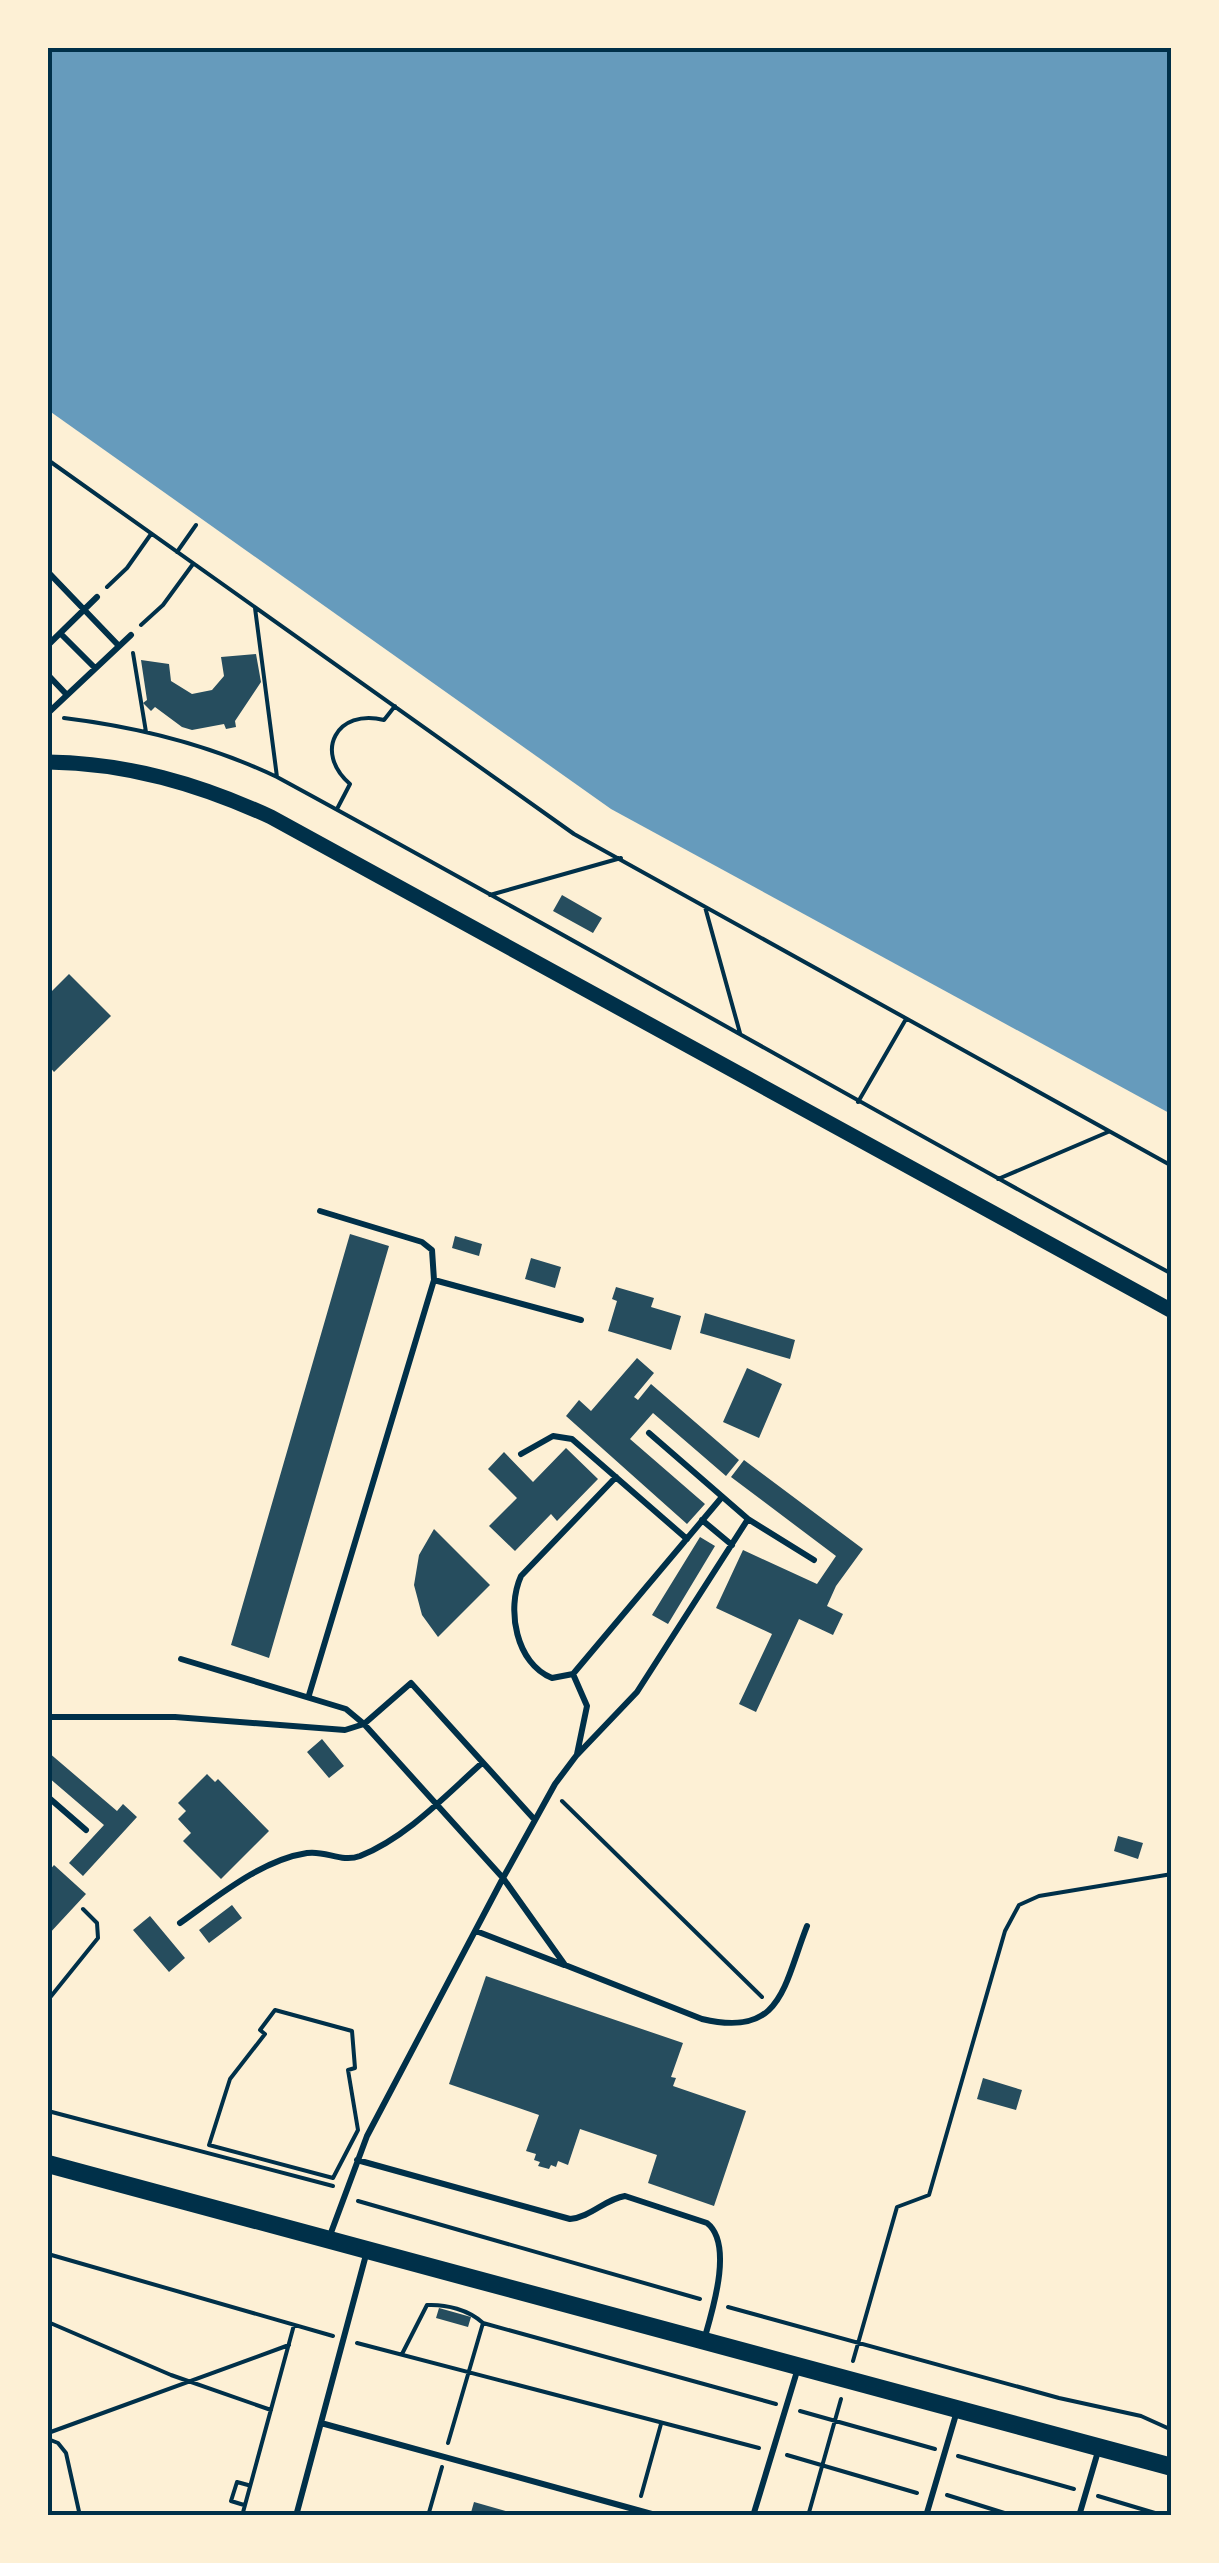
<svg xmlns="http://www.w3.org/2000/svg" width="1219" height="2563" font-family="'Open Sans',sans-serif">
<rect width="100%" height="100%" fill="#fdf0d5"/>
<!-- water -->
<path fill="#669bbc" d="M48,48H1171V1114L611,809L48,410Z"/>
<!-- building -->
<path fill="#264d5e" d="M256,654L261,682L235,721L236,727L226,729L224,724L192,730L182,727L155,707L151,711L143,703L147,700L141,660L169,664L171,681L192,694L212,690L224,676L221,657Z
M562,895L602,918L593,933L553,911Z
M69,974L111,1016L54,1072L48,1065V995Z
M350,1234L389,1246L269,1658L231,1645Z
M455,1236L482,1244L479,1256L452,1248Z
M531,1258L561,1267L555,1288L525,1279Z
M616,1287L654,1298L651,1307L681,1316L671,1350L608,1331L617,1301L612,1299Z
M705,1313L795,1340L790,1359L700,1333Z
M637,1358L654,1373L634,1397L638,1400L651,1384L739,1460L726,1476L653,1413L630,1439L705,1504L687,1524L566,1416L579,1400L591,1411Z
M747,1368L782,1384L759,1438L723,1422Z
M566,1448L598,1479L557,1521L551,1514L515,1551L489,1526L517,1498L488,1469L504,1452L533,1482Z
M744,1460L863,1549L836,1586L827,1606L843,1614L833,1635L799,1619L756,1712L739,1704L772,1634L716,1608L743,1550L817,1584L836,1556L731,1477Z
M434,1529L490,1585L438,1637L422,1615L414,1585L419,1555Z
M700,1537L715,1546L668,1624L652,1615Z
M322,1739L344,1766L329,1778L307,1752Z
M48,1752L117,1811L123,1804L137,1817L83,1876L69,1863L104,1825L48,1777Z
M207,1774L215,1782L218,1779L269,1831L221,1879L183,1841L191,1833L178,1819L186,1811L178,1803Z
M1118,1836L1143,1843L1138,1859L1114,1851Z
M54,1865L86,1894L48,1935V1872Z
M232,1905L242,1918L209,1943L199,1930Z
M150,1916L185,1958L169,1972L133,1930Z
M486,1976L683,2043L671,2077L676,2078L673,2086L746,2111L714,2206L648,2183L657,2155L580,2129L568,2165L558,2161L556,2167L551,2165L549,2169L538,2166L540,2162L534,2160L536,2154L526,2151L539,2115L449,2084Z
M983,2078L1022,2090L1016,2110L977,2099Z
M439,2308L471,2317L468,2327L436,2318Z
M474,2502L516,2514V2516H470Z"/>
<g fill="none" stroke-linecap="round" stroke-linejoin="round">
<!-- path -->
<path stroke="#003049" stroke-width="4" d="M48,460L574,834L1172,1166
M177,552L196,525
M107,587L127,568L151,534
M255,608L277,777
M141,625L163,605L193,564
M133,653L146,732
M64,718C138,727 210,745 277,777C577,940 872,1111 1172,1274
M337,809L350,784C313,752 337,708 384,720L395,706
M490,895L621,858
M705,907L740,1033
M858,1102L906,1019
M998,1179L1108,1132
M562,1801L762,1997
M48,2000L98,1938L97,1923L83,1909
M275,2010L352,2031L355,2068L348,2070L358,2130L333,2178L209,2145L230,2079L265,2034L260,2030Z
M48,2111L333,2186
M358,2201L700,2299
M48,2254L333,2336
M728,2307L1059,2398L1141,2416L1172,2430
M48,2322L171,2375L271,2410
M357,2343L759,2448
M402,2354L427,2305C446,2304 469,2310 483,2323L776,2404
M853,2361L897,2207L929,2195L1005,1931L1019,1905L1039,1896L1172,1874
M800,2411L935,2449
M48,2433L289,2345
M48,2439L58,2443L66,2453L80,2516
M448,2443L483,2323
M787,2455L917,2493
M958,2456L1074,2489
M947,2495L1014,2516
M641,2496L661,2424
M1098,2496L1165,2516
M244,2505L231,2501L237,2482L248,2485
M242,2516L294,2325
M428,2516L442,2467
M808,2516L841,2399"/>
<!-- service -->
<path stroke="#003049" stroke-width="6" d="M48,572L119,646
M60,633L95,668
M48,645L97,597
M48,675L67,695
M48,713L131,635
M320,1211L422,1242L432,1250L434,1280
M649,1433L748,1519L637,1692L576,1756L555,1784L503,1878L565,1965L702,2019C782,2038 783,1987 807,1926
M521,1454L553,1436L572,1439L687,1539
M616,1477L521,1576C506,1609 516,1664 552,1678L573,1674L722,1497
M748,1519L814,1560
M702,1520L732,1545
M181,1659L346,1709L364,1724L503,1878L367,2136L329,2238
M573,1674L587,1706L577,1754
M309,1695L434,1280L581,1320
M48,1717H175L345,1730L364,1724L411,1683L534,1819
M48,1797L86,1830
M180,1923C217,1897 261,1860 307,1853C326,1850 341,1863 360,1856C407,1837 445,1796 482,1763
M476,1931L564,1965
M357,2160L570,2219C591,2217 605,2199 625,2196L707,2223C734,2244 712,2312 704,2340
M321,2423L659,2516
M296,2516L367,2251
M753,2516L798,2368
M926,2516L957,2411
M1079,2516L1099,2448"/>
<!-- tertiary -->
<path stroke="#003049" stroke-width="15" d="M48,762C127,763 199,784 271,817L1172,1311"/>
<!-- secondary -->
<path stroke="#003049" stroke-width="18" d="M48,2164L1172,2467"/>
</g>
<!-- border -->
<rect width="1219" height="2563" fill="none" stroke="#fdf0d5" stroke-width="100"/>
<rect x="50" y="50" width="1119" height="2463" fill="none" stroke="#003049" stroke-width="4"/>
</svg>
